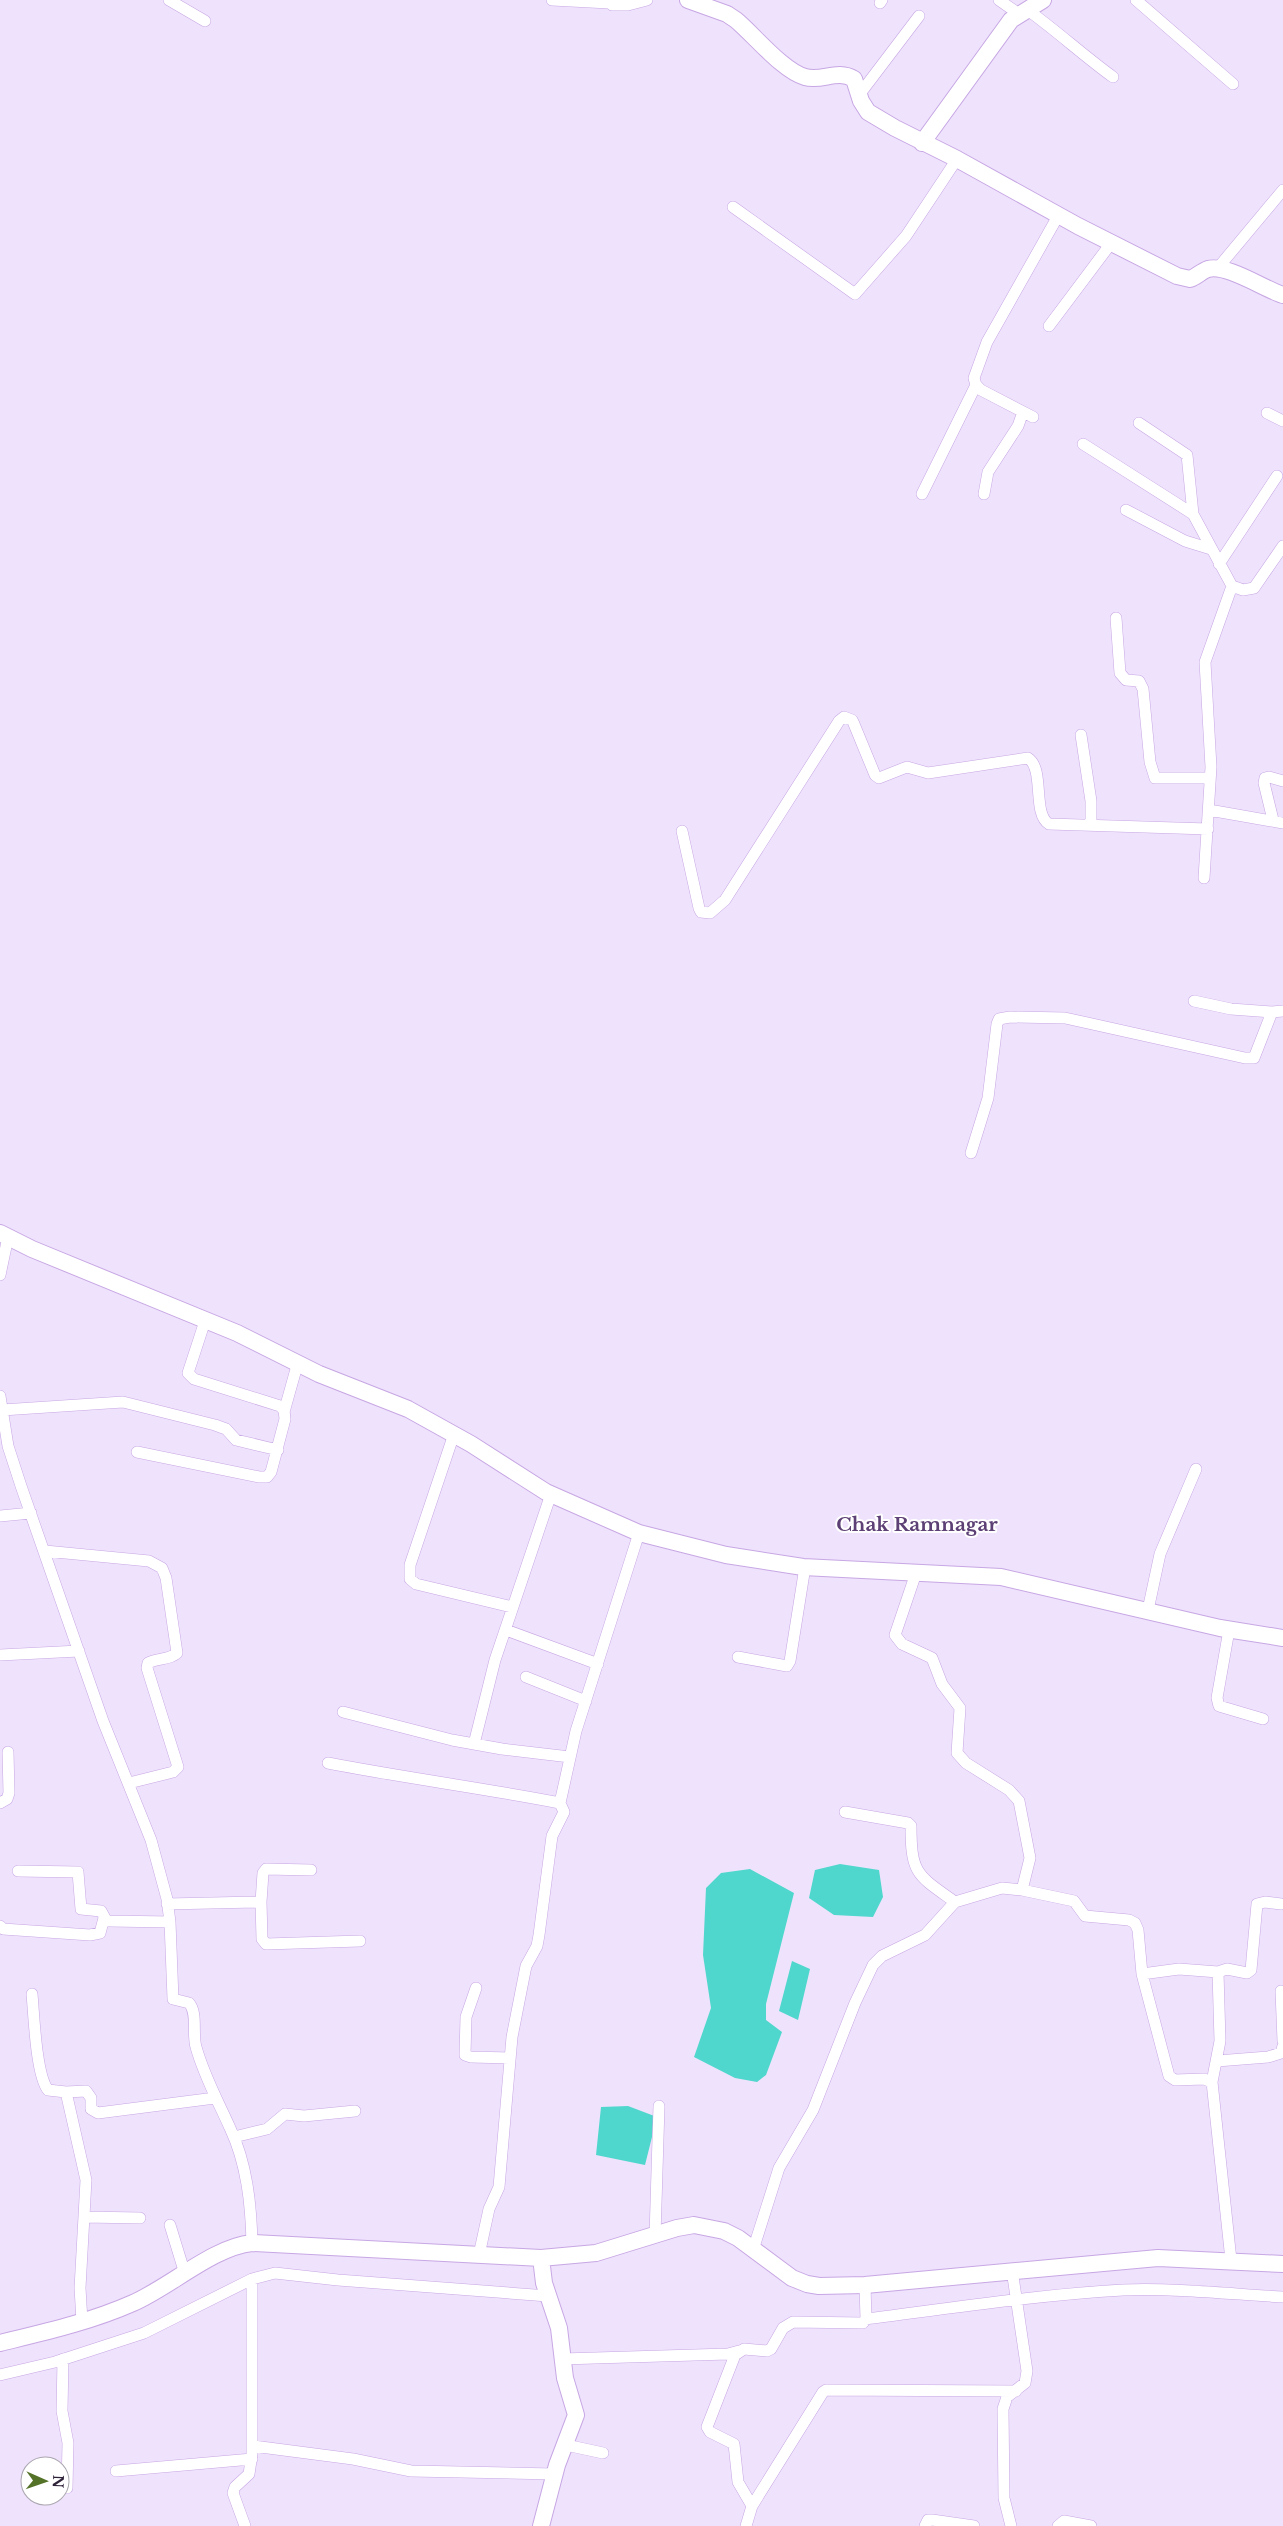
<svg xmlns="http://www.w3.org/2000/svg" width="1283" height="2526" font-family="'Libre Baskerville',serif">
<rect width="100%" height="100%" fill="#efe2fc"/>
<!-- water -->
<path fill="#50d7cd" d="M840,1864L879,1870L883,1897L873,1917L834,1915L809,1898L815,1870Z
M750,1869L794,1893L766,2004V2020L782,2032L766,2075L757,2082L735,2078L694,2057L711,2008L703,1955L706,1888L721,1873Z
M792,1961L810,1969L798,2020L779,2011Z
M628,2106L657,2117L645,2165L596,2155L601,2107Z"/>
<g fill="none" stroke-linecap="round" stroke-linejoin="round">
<!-- street casing -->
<g stroke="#c7a7e4" stroke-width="12">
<path id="street" d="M169,0L205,21
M552,0L609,3
M608,0L612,5H628L647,0
M999,0L1019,14
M1136,0L1233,84
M880,3L882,0
M1029,11C1058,32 1084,56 1113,77
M859,95L919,16
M733,207L855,294L906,236L957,159
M1217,269L1283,190
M1049,326L1112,242
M1267,413L1283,421
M1033,417L981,390L976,385L974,378L987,342L1058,216
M1139,423L1187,455L1193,514
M1083,444L1193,514L1232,586L1243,590L1254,588L1283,546
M922,494L976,385
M984,494L988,472L1018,426L1023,412
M1126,510L1185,541L1211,549
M1219,564L1277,476
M1116,618L1120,673L1126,680L1139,681L1143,689L1150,762L1155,778H1210
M1081,735L1091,801V825
M1209,810L1283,823
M1273,820L1264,783L1265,778L1269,777L1283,781
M682,831L699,908L701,912L710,913L725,900L839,721L844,717L852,720L854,724L875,775L879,778L907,767L928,773L1028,758C1045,769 1032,814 1049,824L1208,829
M1204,878L1211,767L1205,662L1232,586
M1194,1001L1231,1009L1272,1012
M971,1153L988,1098L997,1024L999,1019L1010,1017L1065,1018L1245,1058H1254L1272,1012L1283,1011
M0,1275L8,1237
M0,1396L8,1446L21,1486L103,1721L151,1840L167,1899L170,1922L173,1999L189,2003C198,2013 192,2034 196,2047C204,2076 218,2101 230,2128C247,2164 251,2204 252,2243
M2,1410L123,1402L215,1425L226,1429L236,1440L278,1450
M284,1412L298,1362
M454,1434L410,1565V1579L416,1584L512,1607
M137,1452L259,1477H267L271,1472L285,1419L284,1410L280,1406L194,1379L188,1373L205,1321
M0,1516L31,1513
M45,1551L149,1561L162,1568L166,1578L177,1653C170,1660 157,1658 148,1663L147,1668L178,1767L173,1772L129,1783
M916,1573L895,1635L902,1644L932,1658L942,1684L960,1708L957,1753L966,1763L1009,1790L1019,1801L1030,1858L1022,1890
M1148,1610L1160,1554L1196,1469
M506,1630L598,1664
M1229,1630L1217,1698L1219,1706L1263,1719
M0,1655L79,1651
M738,1657L787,1666L790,1661L805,1567
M526,1677L586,1701
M343,1712L452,1740L502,1749L570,1757
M474,1744L495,1660L551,1494
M328,1763C405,1778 483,1788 560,1803L576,1731L639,1533
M0,1803L7,1799L9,1793L8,1752
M845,1812L908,1823L911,1826C911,1874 917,1875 955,1902
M18,1871L78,1872L81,1909L101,1911L106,1920L109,1921L170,1922
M261,1902L263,1873L266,1869L311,1870
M167,1904L261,1902L262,1939L266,1944L360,1941
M0,1926L3,1929L90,1935L100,1933L104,1918
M1142,1974L1179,1969L1218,1972
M476,1988L466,2017L465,2055L471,2057L510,2058
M1281,1991L1283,2041
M32,1994C34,2015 36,2075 48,2090L66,2092L86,2180L80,2288L82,2321
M1217,2061L1268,2057L1281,2053L1283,2046
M1212,2082L1220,2041L1218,1972L1227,1969L1247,1973L1251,1970L1257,1904L1265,1902L1281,1904
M66,2092L86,2091L91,2098V2109L98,2113L215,2098
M234,2137L267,2129L285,2114L304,2116L355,2111
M85,2217L140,2218
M170,2225L185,2274
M655,2236L659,2106
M753,2250L779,2168L813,2110L855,2003L873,1965L882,1956L925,1935L955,1902L1002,1888L1022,1890L1074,1901L1085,1916L1129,1920L1135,1923L1138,1930L1142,1974L1169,2076L1175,2080L1204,2079L1212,2082L1231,2260
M479,2255L489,2209L499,2187L512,2037L526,1966L537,1946L539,1935L552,1836L564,1812L560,1803
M866,2319C951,2308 1037,2295 1123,2290C1176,2288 1230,2294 1283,2297
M63,2359L62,2411L68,2443L67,2488
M562,2359L728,2354L739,2351
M0,2375L55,2362L144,2333L252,2279L275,2273L338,2280L548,2296
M566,2445L603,2453
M253,2446L353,2459L411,2471L554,2474
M116,2471L252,2459
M752,2506L823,2392L826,2390L1016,2391
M245,2526L233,2493L235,2487L249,2474L252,2454V2279
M746,2526L752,2506L738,2482L734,2444L710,2432L707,2427L735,2355L744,2349L767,2351L771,2349L783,2328L793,2322L863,2323L866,2319L865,2285
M925,2526L928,2520H932L974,2526
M1011,2526L1004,2498L1003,2409L1007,2397L1025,2383L1027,2371L1012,2270
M1058,2526L1064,2521L1091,2526"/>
</g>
<!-- secondary casing -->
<g stroke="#c7a7e4" stroke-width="18">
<path id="secondary" d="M688,0L727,14L736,20C754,35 783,71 805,77C822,82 837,69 854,79L861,101L868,112L895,128L957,159L1078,226L1177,276L1190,279C1196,277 1202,271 1208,269C1227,264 1264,289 1283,295
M922,143L1011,20L1043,0
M0,1233L32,1249L237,1333L319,1374L408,1409L471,1444L546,1492L639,1533L726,1555L803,1567L1001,1577L1220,1628L1283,1638
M541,2258L544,2283L559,2328L565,2378L576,2415L557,2465L541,2526
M0,2343C45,2332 90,2322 133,2303C170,2287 213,2247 252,2243L541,2258L596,2253L677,2228L694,2225L724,2231L738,2238L792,2278L807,2284L819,2286L865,2285L1158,2258L1283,2264"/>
</g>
<!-- street -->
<use href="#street" stroke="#fff" stroke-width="11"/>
<!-- secondary -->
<use href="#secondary" stroke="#fff" stroke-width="16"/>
</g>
<g text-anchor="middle" stroke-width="4" stroke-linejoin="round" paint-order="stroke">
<!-- district labels -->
<g font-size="19" font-weight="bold" fill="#5d4075" stroke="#fff">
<text x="917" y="1531">Chak Ramnagar</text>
</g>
</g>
<!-- north arrow -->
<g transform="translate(45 2481) rotate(92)"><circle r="24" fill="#ffffff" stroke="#aba7b0"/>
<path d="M0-4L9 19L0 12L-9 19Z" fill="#547228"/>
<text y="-8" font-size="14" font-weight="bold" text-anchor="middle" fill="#2e2239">N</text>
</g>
</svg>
